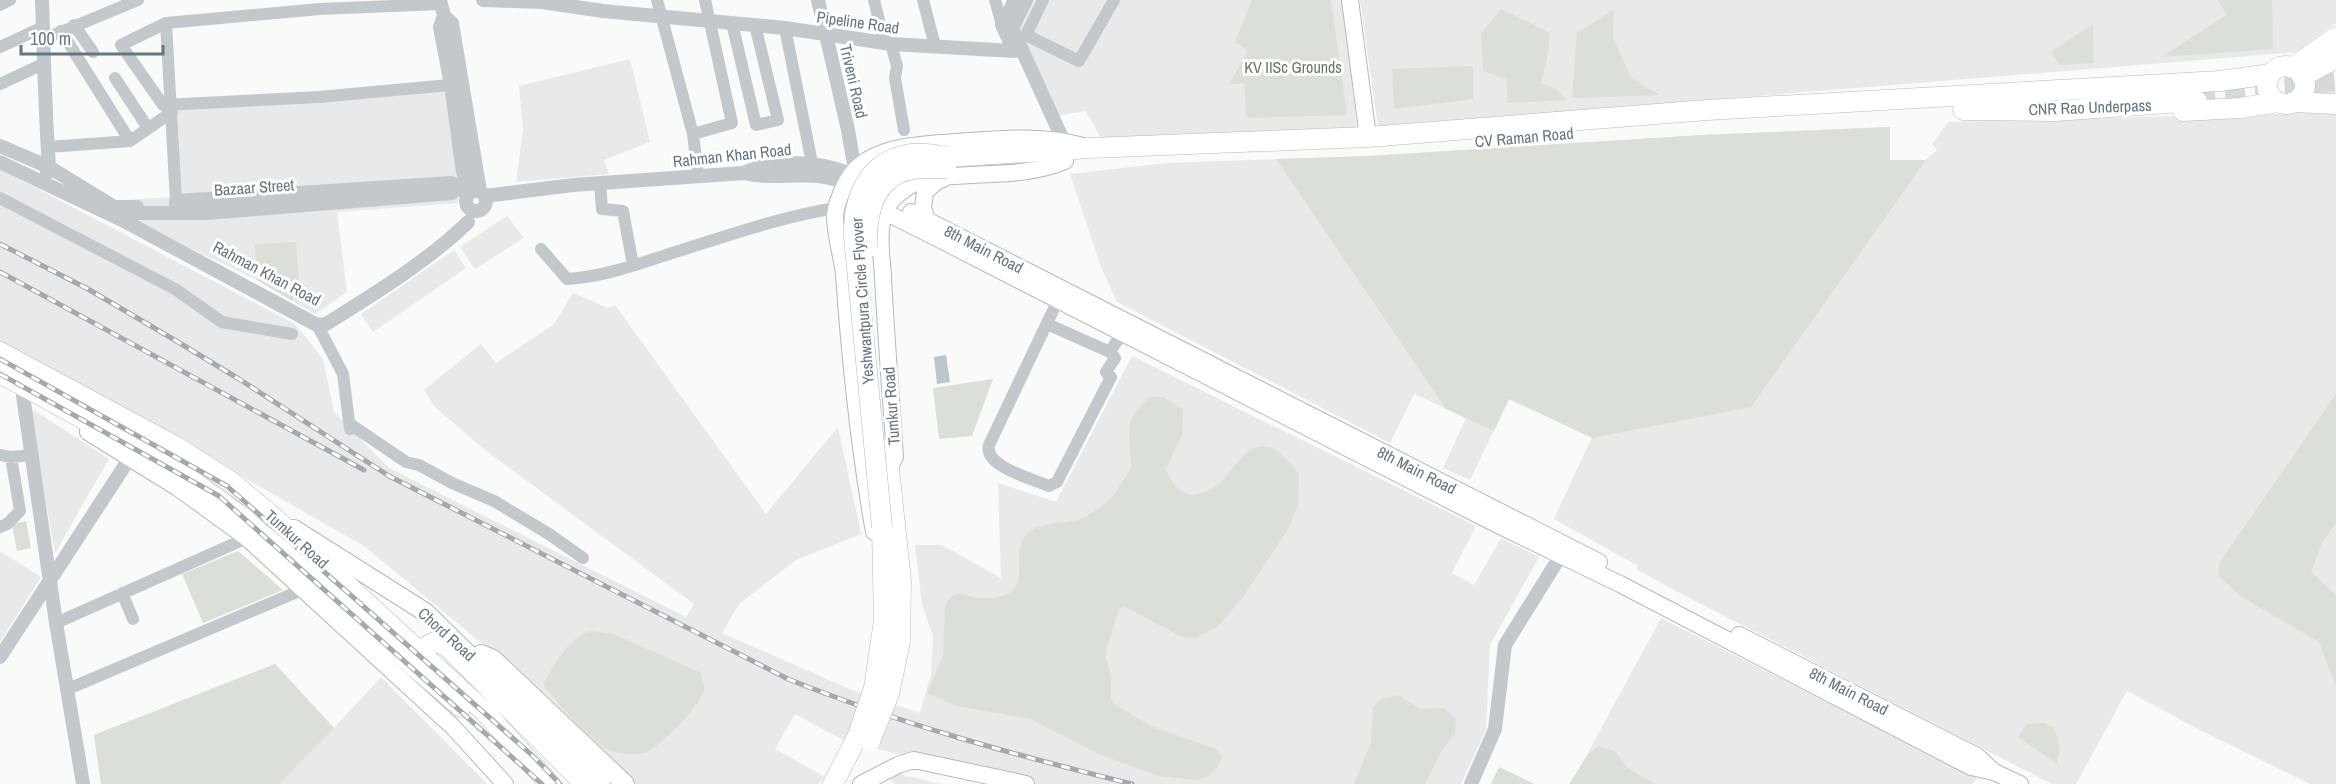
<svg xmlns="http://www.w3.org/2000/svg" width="2336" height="784" font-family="'Archivo Narrow',sans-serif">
<rect width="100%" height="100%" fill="#fafaf8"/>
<!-- built -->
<path fill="#e8e9e9" d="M1031,0H1343L1357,128L1103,142L1086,111L1056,116L1016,30Z
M1360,0H2336V23L2297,52L1378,127Z
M630,59L650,142L604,160L609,174L516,182L523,130L519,86Z
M451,90L459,180L458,203L337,212L347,292L315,314L257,280L125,217V200L170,197L178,199L174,109Z
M2289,113L2336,114V784H2310L2196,728L2127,691L2076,784H2052L1672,589L1636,569L1638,566L1554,519L1592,437L1509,399L1470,480L1443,468L1466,418L1414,394L1390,443L1117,302L1101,267L1070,174L1167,163L1369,156L1702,135L1890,127V160H1925L1937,150L1932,144L1948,122Z
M0,169L295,324L323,359L334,412L389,468L686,617L694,604L485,450L435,407L424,390L481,344L496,363L554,324L573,293L608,308L615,305L766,514L838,427L861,534L796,560L739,604L722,633L854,691L920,713L931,674L933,637L922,605L915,545H942L1001,578L998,483L1056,502L1132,356L1476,526L1452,573L1474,585L1501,538L1539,557L1490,645L1486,729L1461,784H1021L845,741L795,714L775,749L825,777L819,784H632L529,685L479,641L364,546L143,420L0,344Z
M507,216L524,238L475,269L460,247Z
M454,250L466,268L373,332L361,314Z
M29,407L109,459L55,553Z
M0,551L41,577L0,642Z
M1661,618L1977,778L1972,784H1571Z
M275,664L334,728L381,677L487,784H101L94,735Z
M895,773L940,784H894L890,778Z"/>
<!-- green -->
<path fill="#dadfd7" d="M1252,0H1331L1347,115L1247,118L1244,83L1229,85L1248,50L1235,42Z
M2218,0H2272L2273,49L2161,57L2227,15Z
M1501,9L1550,33L1547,59L1541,83L1556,89L1567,100L1508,103L1506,79L1483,71L1481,34Z
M1614,9L1613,37L1631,78L1660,95L1572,98L1577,33Z
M2093,24L2094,63L2060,65L2051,52Z
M1473,66V99L1394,109L1392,69Z
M1890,127V160H1926L1751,407L1592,438L1509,399L1494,431L1446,409L1276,159L1369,156L1702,135Z
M296,242L299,283L292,301L257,280L255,244Z
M993,379L972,436L939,439L933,388Z
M2336,394V523L2322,543L2311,572L2336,595V687L2319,642L2240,596L2218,575L2220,562Z
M1150,397H1163L1183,409L1182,435L1166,469C1176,494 1190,502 1215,487C1232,476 1244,441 1268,447C1281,450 1291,465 1299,474L1298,506L1287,531L1243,597L1218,626L1195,638L1182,637L1125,607L1119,609L1105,654L1111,677V699L1114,704L1153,727L1216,749L1222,757L1217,768L1209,776L1197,780L1159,776L1101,755L1030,719L957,706L927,693L943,656L945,607L949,598L959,593C973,598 984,600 999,597C1033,589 1010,555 1025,536C1038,520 1064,525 1081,519C1090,515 1105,505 1111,498C1116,492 1129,473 1131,467C1132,463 1130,457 1130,453C1129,423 1127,417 1150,397Z
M26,521L31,548L17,551L12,524Z
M238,551L283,590L203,623L182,574Z
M591,631L614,634L701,673C702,678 705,685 704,690C700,706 659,748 644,753C636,755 620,754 612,751C595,746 553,699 543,684C554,666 569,636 591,631Z
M275,664L334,728L279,784H101L94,735Z
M1398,695L1421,709L1444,708L1456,719L1455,734L1442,750L1425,784H1354L1371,743L1373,706L1382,699Z
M2045,723L2054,728L2060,748L2057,764L2018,737L2027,724Z
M1598,746L1614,751L1628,768L1655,784H1569L1587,756Z
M1499,767L1535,784H1491Z"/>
<!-- water -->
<path fill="#bbc7cb" d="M946,355L950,382L937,384L934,357Z"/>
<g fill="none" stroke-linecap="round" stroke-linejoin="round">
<!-- trunk-tunnel -->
<path stroke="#d5d9db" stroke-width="20" stroke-dasharray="20 10" stroke-linecap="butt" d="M2195,94L2336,82"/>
<!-- secondary casing -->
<g stroke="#b3babf" stroke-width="18">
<path id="secondary" d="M1350,0L1368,137
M846,184L885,212L923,231L1494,523L1620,584L1971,767L1994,772L2020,784
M911,212L1599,562
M927,220L923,208L925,192L936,182L945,178
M88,432L178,488L247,538L453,727L505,784
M891,464L895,457C891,397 886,337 883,277C882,257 877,232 885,212C890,197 908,186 922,180C969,170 1020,180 1065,161
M874,532C859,447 850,360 844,275C842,255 835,236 835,216C836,202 845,182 854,171C880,144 923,145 957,142C999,139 1042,134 1083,146
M1739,635L1977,756L1993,771
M861,784L898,765L914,760L1026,784"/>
</g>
<!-- primary casing -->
<g stroke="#b5babe" stroke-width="20">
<path id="primary" d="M294,529L425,612L601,784
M481,654L493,659L625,784"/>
</g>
<!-- trunk casing -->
<g stroke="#b4b9bd" stroke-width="21">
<path id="trunk" d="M2267 85a19 19 0 1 1 38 0a19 19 0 1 1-38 0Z
M2292,68L2336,37
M2302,77L2336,58
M2293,102L2336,104
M1963,110L2055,111L2197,101
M2183,111L2240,108L2278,102
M947,157L1090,148L1368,137L1707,110L2220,81L2271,74
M0,352L175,446L230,481L270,514L485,712L550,784
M0,373L183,474L243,518L461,707
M887,450L901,581L900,642L889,694
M422,654C428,641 437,640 448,647L585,784
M874,688L884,621L882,527
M833,784L858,735"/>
</g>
<!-- minor -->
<path stroke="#c3c8cc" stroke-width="12" d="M657,0L693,134L698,176
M874,0L885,44
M923,0L935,46
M995,0L1002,25L1008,27
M1043,0L1026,35L1079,61L1114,0
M441,4L320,9L166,23L121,45L163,105L319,97L460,84
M0,5L10,0
M166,23L176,201
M732,23L756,125L778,120L755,25
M74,25L93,52
M785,28L812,163
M61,31L130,141
M44,39L138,0
M891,44L897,66L895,78L904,130
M0,47L43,27
M115,78L148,128
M0,84L43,64
M693,134L732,123L705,0
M48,147L130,141L172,112
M600,183L602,209L623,211L633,265
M0,198L175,289L222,322L292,334
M541,249L567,279C601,277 636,265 669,254C724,237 779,217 836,208
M1058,300L989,445C983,466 1033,479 1049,486L1057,482L1111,377L1106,372L1115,358L1110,352L1122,333
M1047,324L1110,352
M320,330L343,374L350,429
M350,424L406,462L419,465L452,483L494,501L549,534L583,558
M0,455L11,457L32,455
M0,527L7,524L20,511L11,457
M122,593L133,619
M56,623L247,538
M68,689L304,589"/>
<!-- tertiary -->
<path stroke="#c3c8cc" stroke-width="14" d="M42,0C44,56 45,111 49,167L47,173
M440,0L444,16L440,27L451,85L463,172L471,192
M483,0L542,2L603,11L785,28L891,44L1014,51
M818,0L848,130L855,170
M1026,0L1012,28L1063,140
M444,16L452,23L480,191
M1010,42L1002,25L1015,0
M0,146L49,167L114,207H137
M0,162L126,222L317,325L326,324C371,296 431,259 468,222
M744,173C779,182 813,167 846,184
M466 201a10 10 0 1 1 20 0a10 10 0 1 1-20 0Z
M485,196L573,185L744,173C772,158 824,161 852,175
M127,213H208L452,193L461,187L451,183L176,201V208
M23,396L56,623L83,784
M0,657L135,450
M1471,784L1495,729L1505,645L1566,547"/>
<!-- secondary -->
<use href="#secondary" stroke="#fff" stroke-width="16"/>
<!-- primary -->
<use href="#primary" stroke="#fff" stroke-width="18"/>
<!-- trunk -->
<use href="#trunk" stroke="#fff" stroke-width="20"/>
<!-- rail casing -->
<g stroke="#a2aab0" stroke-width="5">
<path id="rail" d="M0,244L88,289L178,342L239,379L389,476L788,679C900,724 1015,755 1132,784
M0,272L364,470
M0,359L227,486L533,756L560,784
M0,374L219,496L542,784"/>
</g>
<!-- rail -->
<use href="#rail" stroke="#fff" stroke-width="3" stroke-dasharray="9" stroke-linecap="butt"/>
<!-- trunk-bridge casing -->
<g stroke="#b4b9bd" stroke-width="21" stroke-linecap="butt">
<path id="trunk-bridge" d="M867,248C866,217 872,178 909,170C920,167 934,169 946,168
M882,527L854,237C853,199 867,161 910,154C922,152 936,155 947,157
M858,735L874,688
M870,741L889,694"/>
</g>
<!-- trunk-bridge -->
<use href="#trunk-bridge" stroke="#fff" stroke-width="20"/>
</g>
<g text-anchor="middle" stroke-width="6" stroke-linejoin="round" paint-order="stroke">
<!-- street labels -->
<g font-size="16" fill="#657683" stroke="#fff">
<text transform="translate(858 22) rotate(8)" y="6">Pipeline Road</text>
<text transform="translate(854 81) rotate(77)" y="6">Triveni Road</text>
<text transform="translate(2090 107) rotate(-2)" y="6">CNR Rao Underpass</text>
<text transform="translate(1524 137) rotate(-5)" y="6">CV Raman Road</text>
<text transform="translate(732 155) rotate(-6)" y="6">Rahman Khan Road</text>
<text transform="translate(254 187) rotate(-4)" y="6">Bazaar Street</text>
<text transform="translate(984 249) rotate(27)" y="6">8th Main Road</text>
<text transform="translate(267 273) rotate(28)" y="6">Rahman Khan Road</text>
<text transform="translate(862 301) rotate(-94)" y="6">Yeshwantpura Circle Flyover</text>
<text transform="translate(891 406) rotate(-94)" y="6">Tumkur Road</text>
<text transform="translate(1417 470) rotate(27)" y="6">8th Main Road</text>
<text transform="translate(297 539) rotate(42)" y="6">Tumkur Road</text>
<text transform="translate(447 634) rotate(42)" y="6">Chord Road</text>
<text transform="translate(1849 691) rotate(27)" y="6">8th Main Road</text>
</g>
<!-- park labels -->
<g font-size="16" fill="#687a64" stroke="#fff">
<text x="1293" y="73">KV IISc Grounds</text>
</g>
</g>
<!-- scale -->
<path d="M21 45v9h142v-9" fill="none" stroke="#657683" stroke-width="3"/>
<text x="30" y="45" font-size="18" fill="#657683" stroke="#ffffff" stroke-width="4.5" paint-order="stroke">100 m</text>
</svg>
